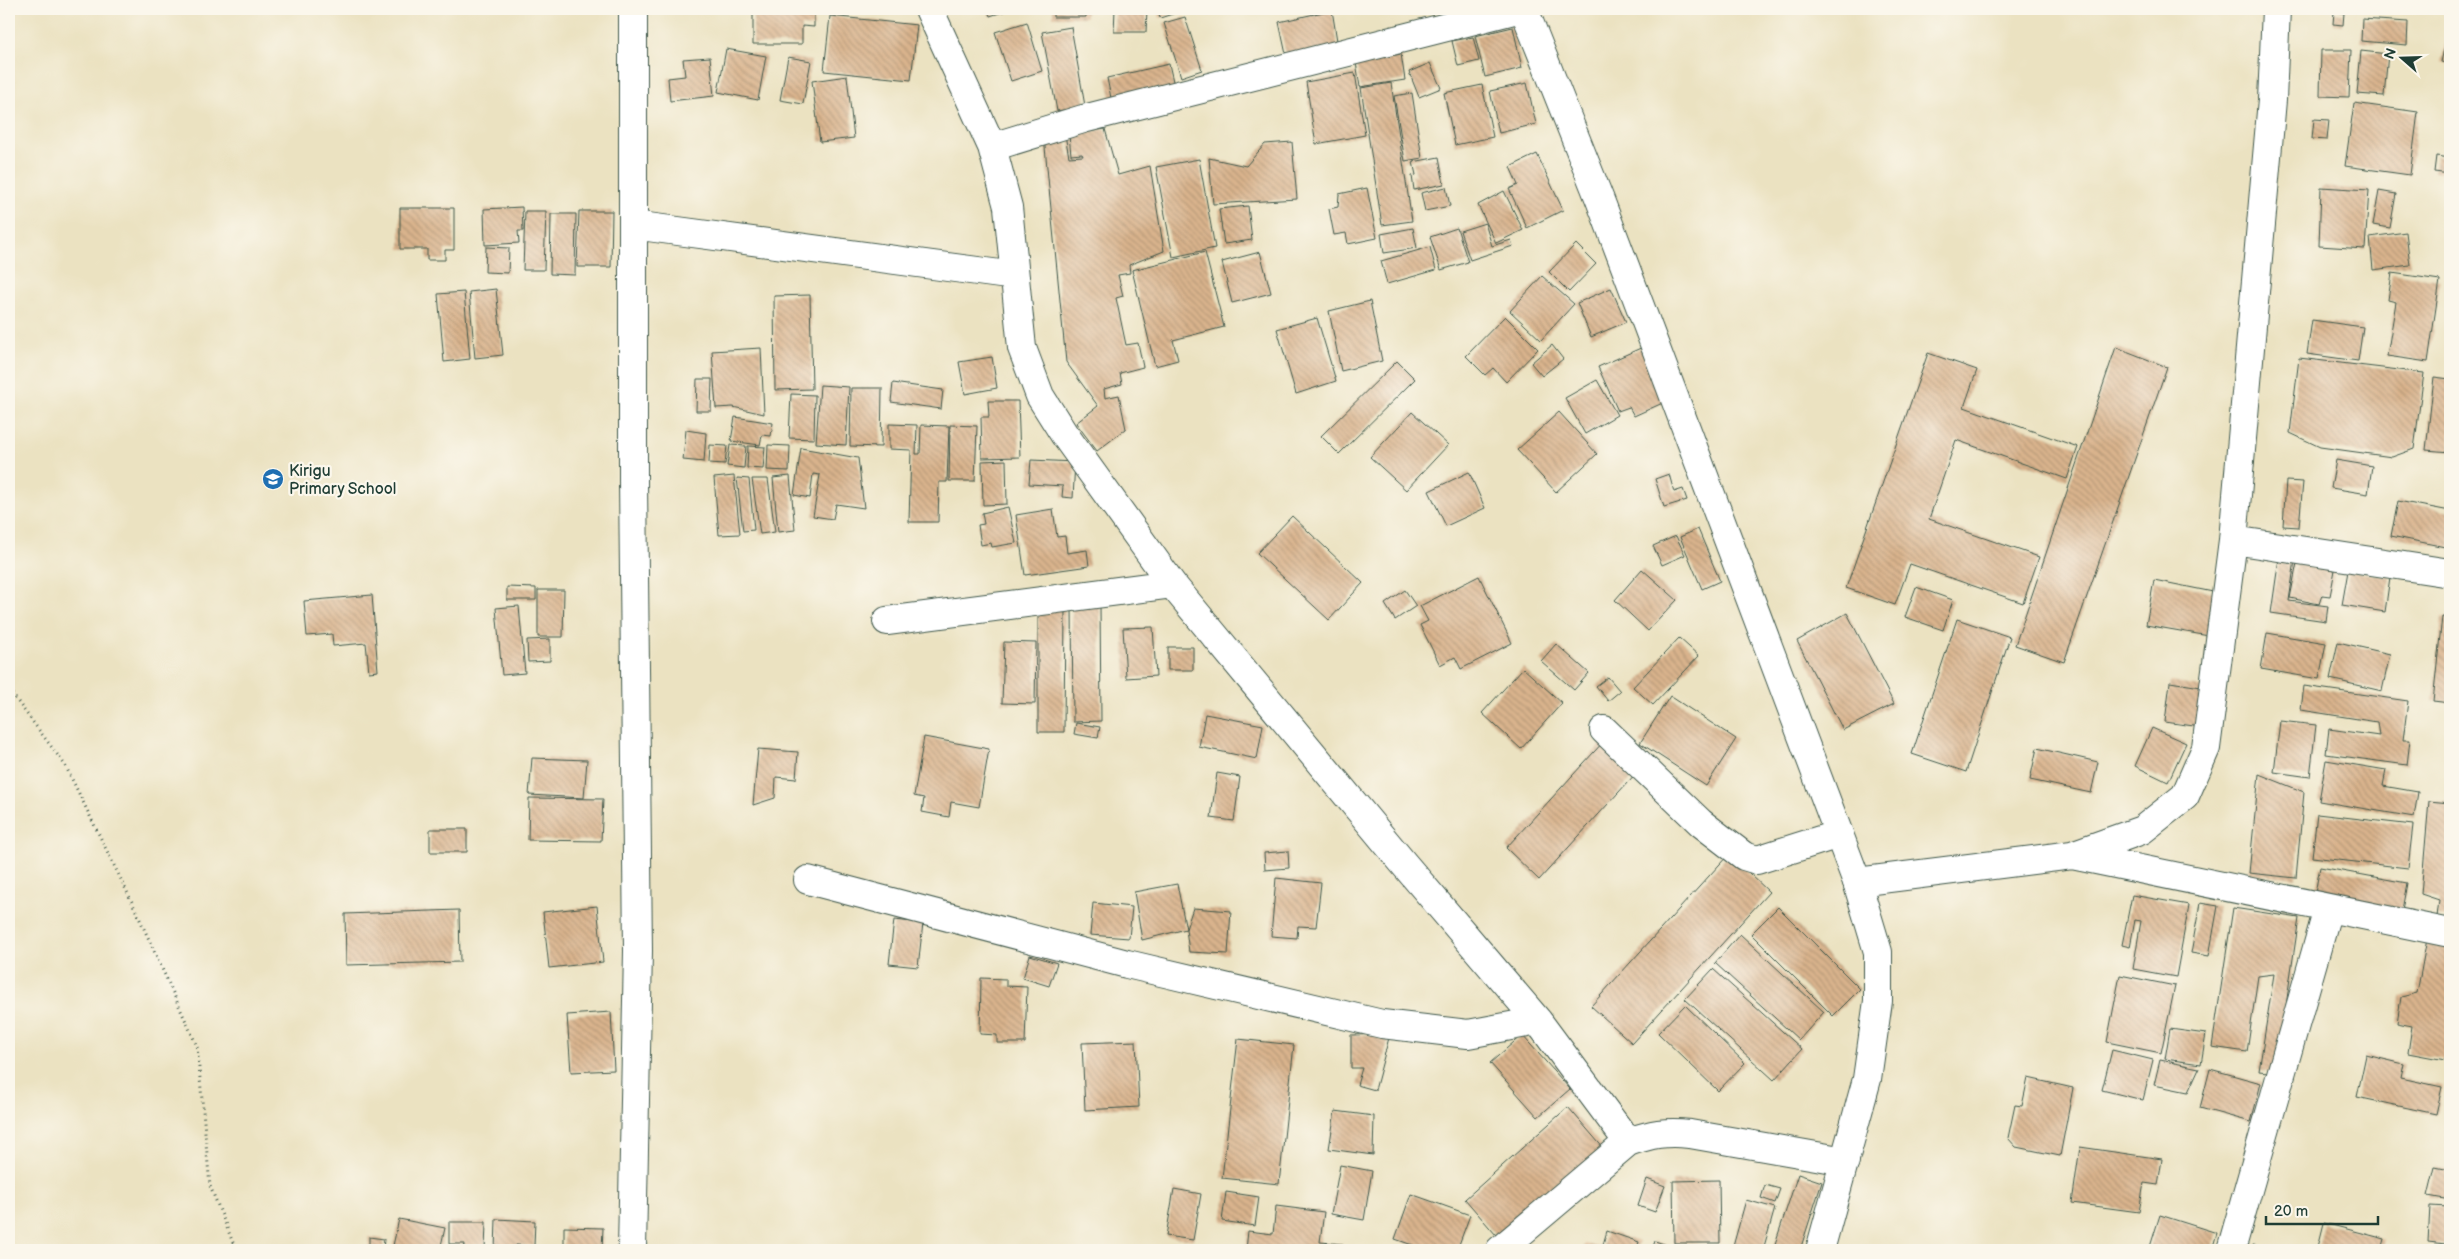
<svg xmlns="http://www.w3.org/2000/svg" width="2459" height="1259" font-family="'Balsamiq Sans',sans-serif">
<defs>
<pattern id="building-back-hatch" width="6" height="6" patternUnits="userSpaceOnUse" patternTransform="scale(1.25)"><rect width="6" height="6" fill="#dab48d"/><path d="M-1 5l2 2M0 0l6 6M5-1l2 2" fill="none" stroke="#b09474"/></pattern>
</defs>
<rect width="100%" height="100%" fill="#fbf7ec"/>
<filter id="ink" filterUnits="userSpaceOnUse"><feTurbulence type="fractalNoise" baseFrequency=".02" numOctaves="2"/><feDisplacementMap in="SourceGraphic" scale="10" xChannelSelector="R" yChannelSelector="G"/><feConvolveMatrix kernelMatrix="1 2 1 2 8 2 1 2 1" color-interpolation-filters="sRGB"/></filter>
<filter id="wash" filterUnits="userSpaceOnUse"><feTurbulence type="fractalNoise" baseFrequency=".0096" numOctaves="4" result="noise"/><feDisplacementMap in="SourceGraphic" scale="20" xChannelSelector="R" yChannelSelector="G"/><feGaussianBlur stdDeviation="1.12" result="paint"/><feColorMatrix in="noise" values="0 0 0 0 0 0 0 0 0 0 0 0 0 0 0 0 0 1.4 0 .05"/><feComposite in="paint" operator="in"/></filter>
<g filter="url(#wash)">
<rect width="100%" height="100%" fill="#ebe2c1"/>
<g id="blocks">
<!-- building -->
<path fill="url(#building-back-hatch)" d="M753,9H814V27L802,26V44H753Z
M987,9H1012L990,16Z
M1053,9H1086V17H1053Z
M1115,9H1147L1146,32H1114Z
M1157,9H1188L1160,18Z
M1332,10L1338,47L1287,59L1279,22Z
M2334,12L2344,13L2343,25L2333,24Z
M830,16L917,25L911,80L824,71Z
M1185,17L1202,70L1181,77L1164,23Z
M2362,19L2408,22L2407,45L2361,41Z
M1027,22L1042,71L1011,81L995,32Z
M2450,24V64L2441,62Z
M1071,27L1085,106L1057,111L1042,32Z
M1513,27L1522,68L1485,77L1475,36Z
M1473,37L1479,61L1458,66L1452,41Z
M726,49L766,56L758,100L718,92Z
M2321,50H2351L2349,97L2320,96Z
M2361,51L2388,54L2384,96L2357,94Z
M1401,54L1405,80L1360,87L1356,62Z
M710,57L714,96L670,101L668,78L685,76L683,59Z
M788,57L811,61L803,104L780,100Z
M1430,63L1441,88L1419,97L1409,72Z
M1169,64L1175,90L1112,103L1107,78Z
M1355,73L1365,135L1316,144L1306,82Z
M847,76L854,138L820,142L812,81Z
M1391,83L1412,221L1382,225L1361,88Z
M1527,83L1536,124L1499,133L1490,91Z
M1482,85L1493,137L1455,145L1444,93Z
M1412,93L1422,158L1405,161L1394,96Z
M2354,103L2418,112L2410,175L2345,166Z
M2314,119L2329,120L2327,140L2312,139Z
M1105,129L1118,175L1150,166L1164,251L1129,265L1130,273L1118,275L1123,296L1116,298L1126,345L1138,343L1143,367L1120,373L1122,384L1104,389L1105,398L1119,395L1126,429L1097,451L1076,423L1098,406L1066,362L1044,137L1065,135L1069,157L1083,156L1082,154L1071,155L1069,135Z
M1292,142L1297,199L1213,204L1209,158L1246,166L1265,144Z
M1537,154L1563,210L1527,228L1509,189L1518,185L1510,167Z
M2436,156L2450,158V174L2434,172Z
M1439,157L1444,184L1414,190L1412,176L1416,175L1413,162Z
M1199,159L1215,248L1173,257L1156,167Z
M1446,187L1450,206L1425,211L1421,193Z
M2321,187L2369,190L2365,249L2319,246Z
M1367,188L1377,238L1348,244L1346,233L1334,235L1329,209L1338,207L1339,194Z
M1504,191L1523,230L1496,243L1478,205Z
M2379,191L2396,194L2390,228L2373,225Z
M1248,206L1252,240L1224,244L1219,209Z
M522,207L523,231H518L519,243L485,245L484,209Z
M400,208H454V250H445V260H427V249H400Z
M525,211H546L544,270H523Z
M579,211H612L611,267H577Z
M551,214H576L575,275L550,274Z
M1485,223L1492,246L1511,240L1513,246L1470,260L1460,231Z
M1413,228L1417,248L1384,253L1381,234Z
M1457,228L1468,262L1441,270L1430,237Z
M2406,232L2410,265L2373,270L2370,237Z
M1576,244L1596,264L1569,292L1549,272Z
M486,247L509,248L508,273L485,272Z
M1430,247L1436,270L1387,284L1381,261Z
M1205,252L1224,327L1173,340L1178,360L1155,366L1132,270Z
M1260,252L1271,293L1232,303L1222,262Z
M2392,273L2440,280L2428,362L2387,356L2396,302L2388,300Z
M1542,276L1574,304L1541,340L1510,311Z
M1611,288L1626,322L1591,337L1577,303Z
M496,289L503,355L475,358L469,292Z
M464,292L470,359L444,362L438,294Z
M810,295L812,389L775,390L774,296Z
M1370,301L1382,361L1341,371L1329,311Z
M1505,316L1538,349L1506,382L1493,368L1485,375L1466,356Z
M1317,318L1336,381L1296,394L1277,329Z
M2312,320L2363,327L2358,361L2307,354Z
M1552,345L1563,359L1542,376L1531,363Z
M1643,347L1667,401L1634,416L1629,407L1618,411L1598,367Z
M2116,347L2167,367L2064,662L2015,645Z
M761,348L764,414L733,407L716,408L712,351Z
M1928,353L1977,370L1964,407L2078,447L2067,479L1956,440L1929,519L2039,557L2023,603L1910,564L1895,605L1846,588Z
M992,357L997,388L965,394L959,362Z
M2299,358L2424,373L2414,449L2392,457L2320,447L2290,433Z
M1397,361L1415,379L1339,454L1321,436Z
M2434,377L2450,379V452L2426,450Z
M697,379H712L711,411H696Z
M1597,380L1617,415L1585,434L1565,398Z
M893,383L943,390L941,409L891,402Z
M820,385L849,387L846,445L816,443Z
M851,388H882L881,447L850,446Z
M791,394L815,395L814,439L789,438Z
M988,401H1018L1020,457L982,458L981,417H989Z
M1412,412L1448,445L1406,490L1370,457Z
M1559,412L1597,454L1556,492L1517,450Z
M735,417L773,423L771,436L762,435L760,445L731,441Z
M889,424L917,425L916,454H920L921,425L949,426L947,482H939L938,522H909L911,450L889,449Z
M950,425L977,426L975,481H949Z
M686,430L706,433L704,462L683,460Z
M710,445L727,446L725,464L709,463Z
M730,445L746,446L744,468L727,466Z
M768,445L790,446L789,471L767,470Z
M748,446L765,447L763,469L747,468Z
M801,448L858,458L864,508L836,504L833,519L813,516L820,475L813,474L810,498L794,495Z
M1006,460L1007,504L983,505L982,461Z
M1031,460L1075,462L1073,498L1062,497L1063,486L1029,484Z
M2336,460L2372,466L2368,494L2331,488Z
M1469,472L1485,508L1446,526L1429,491Z
M1669,474L1674,492L1683,489L1687,500L1664,507L1655,479Z
M734,476L740,534L719,535L714,478Z
M790,476L795,530L778,532L773,478Z
M737,478L749,479L754,530L743,531Z
M752,479H768L775,532L760,534Z
M2286,481L2303,482L2299,527L2283,526Z
M2398,501L2450,511V548L2391,536Z
M1008,507L1016,543L992,547L991,543L981,545L978,525L984,524L982,513Z
M1053,509L1057,537L1065,536L1067,553L1087,550L1089,566L1025,575L1016,515Z
M1292,516L1363,583L1329,620L1257,553Z
M1698,529L1720,581L1702,589L1680,537Z
M1676,536L1685,555L1662,565L1653,546Z
M2279,558L2295,560L2289,601L2328,606L2326,621L2271,613Z
M2297,563L2335,570L2330,596L2322,595L2319,604L2290,598Z
M1642,569L1677,600L1648,631L1615,600Z
M2348,571L2390,577L2385,612L2342,605Z
M1479,576L1512,643L1461,669L1455,657L1440,665L1420,625L1428,621L1420,606Z
M2154,580L2218,593L2209,636L2146,625Z
M507,587L536,588V600H507Z
M1916,587L1953,600L1943,630L1905,617Z
M538,590H564L563,637H538Z
M1405,590L1416,606L1395,620L1385,604Z
M372,595L378,671L369,672L366,643L333,646L332,634L307,636L304,601Z
M1100,605L1101,721L1073,722L1072,606Z
M519,606L525,673L502,675L496,608Z
M1038,607H1065L1064,732H1038Z
M1847,613L1894,704L1843,730L1797,641Z
M2442,617L2450,618V703L2433,701Z
M1957,619L2010,637L1966,772L1912,754Z
M1153,627L1156,676L1126,678L1123,628Z
M2267,633L2326,643L2319,679L2261,669Z
M1679,638L1699,656L1653,705L1633,687Z
M550,639V661L528,662L527,640Z
M1004,642L1036,643L1035,704L1002,703Z
M2338,642L2390,654L2382,691L2330,679Z
M1556,644L1589,673L1574,690L1541,661Z
M1168,647H1193V670H1168Z
M1523,668L1562,703L1521,749L1482,713Z
M1608,677L1620,691L1608,701L1596,686Z
M2170,682L2207,688L2201,727L2165,722Z
M2304,686L2408,701L2403,740H2410L2407,765L2326,754L2329,729L2379,736L2377,722L2301,710Z
M1670,696L1736,739L1706,786L1640,743Z
M1205,714L1263,725L1257,759L1199,747Z
M2280,721L2316,725L2310,777L2274,772Z
M1076,723L1100,727L1098,738L1074,734Z
M2152,728L2186,743L2168,782L2135,766Z
M924,737L989,749L979,807L951,802L949,817L922,812L924,798L914,796Z
M1605,740L1638,771L1539,880L1506,848Z
M2037,748L2098,762L2091,793L2030,780Z
M758,749L798,752L796,779L776,777L775,798L753,805Z
M532,758L587,760L584,798L529,795Z
M2326,760L2386,770L2383,786L2418,792L2414,817L2319,801Z
M1217,773L1240,777L1234,821L1211,818Z
M2259,774L2304,792L2296,878L2249,873Z
M529,798L603,799L601,841L528,840Z
M2429,801L2450,803V918L2437,917L2439,900L2421,894Z
M2317,814L2413,825L2408,868L2312,857Z
M430,829H467V852H430Z
M1288,851L1289,868L1265,870L1264,853Z
M1729,854L1769,892L1632,1043L1591,1006Z
M2320,867L2407,883L2402,910L2315,893Z
M1276,878L1321,883L1316,927L1298,926L1297,938L1271,936Z
M1177,884L1186,929L1142,940L1134,892Z
M2132,895L2189,905L2176,977L2133,969L2141,921L2135,920L2130,947L2122,945Z
M1093,903L1132,907L1129,938L1090,935Z
M2200,903L2218,906L2209,956L2191,953Z
M597,906L603,962L549,968L543,912Z
M1778,907L1860,989L1833,1016L1751,934Z
M1193,908L1231,911L1228,954L1189,952L1186,929Z
M2233,908L2299,918L2276,1073L2259,1071L2274,974L2258,976L2247,1052L2212,1047Z
M459,910L460,962L346,965L345,914Z
M894,920L923,923L918,967L889,964Z
M1740,934L1824,1012L1799,1040L1715,963Z
M2427,939L2450,943V1030L2445,1060L2408,1053L2412,1026L2397,1023L2401,997L2417,993Z
M1030,955L1057,963L1049,986L1023,978Z
M1713,969L1802,1049L1774,1080L1685,999Z
M2120,975L2175,986L2161,1053L2107,1042Z
M981,978L1006,979V986L1027,987L1025,1043H997V1035L980,1034Z
M1685,1005L1745,1063L1718,1091L1658,1033Z
M611,1012L614,1070L571,1072L567,1015Z
M2170,1029L2206,1034L2201,1064L2165,1059Z
M1390,1034L1375,1090L1357,1085L1362,1068H1351V1035Z
M1522,1035L1570,1089L1538,1117L1490,1063Z
M1238,1039L1294,1045L1279,1184L1222,1178Z
M1136,1041L1139,1107L1085,1110L1082,1043Z
M2112,1050L2153,1060L2143,1100L2102,1090Z
M2366,1055L2404,1064L2401,1078L2442,1087L2436,1114L2357,1097Z
M2160,1060L2199,1068L2188,1092L2154,1085Z
M2210,1069L2261,1083L2251,1122L2200,1108Z
M2028,1078L2073,1088L2060,1156L2016,1147L2008,1138L2015,1105L2022,1106Z
M1568,1107L1605,1150L1502,1242L1465,1199Z
M1335,1111L1374,1116L1373,1155L1329,1149Z
M2080,1147L2162,1159L2158,1185L2144,1183L2139,1212L2072,1203Z
M1340,1165L1372,1171L1364,1220L1331,1214Z
M2435,1167L2450,1170V1200L2428,1196Z
M1798,1174L1822,1182L1800,1250H1773Z
M1647,1179L1665,1186L1655,1212L1638,1206Z
M1719,1180L1720,1243H1674L1673,1181Z
M1765,1185L1780,1189L1775,1203L1761,1198Z
M1174,1189L1201,1194L1193,1240L1166,1236Z
M1226,1192L1259,1197L1255,1226L1222,1221Z
M1411,1194L1470,1215L1457,1250H1427L1395,1239Z
M1746,1200L1775,1208L1763,1250H1732Z
M1276,1206L1324,1212L1320,1242L1342,1244L1341,1250H1246L1248,1231L1273,1234Z
M2430,1206L2448,1207L2446,1244L2428,1242Z
M2160,1215L2217,1233L2212,1250H2149Z
M399,1219L445,1228L440,1250H392Z
M496,1219L535,1221L534,1246L516,1245V1250H495Z
M449,1222H486L485,1250H464L465,1244H449Z
M2324,1223L2385,1239L2382,1250H2329L2318,1247Z
M564,1227L603,1228L602,1250H564Z
M1607,1231L1639,1242L1636,1250H1583L1585,1244L1602,1248Z
M369,1237L384,1239L383,1250H369Z
M1655,1241L1682,1250H1652Z
M2253,1245L2278,1249V1250H2252Z"/>
</g>
</g>
<g filter="url(#ink)">
<use href="#blocks" fill-opacity="0" stroke="#3e5649" stroke-width="1"/>
<g fill="none" stroke-linecap="round" stroke-linejoin="round">
<!-- minor casing -->
<g stroke="#3e5649" stroke-width="30">
<path id="minor" d="M929,9L992,147L1008,207L1022,348L1040,396L1064,434L1172,584L1404,864L1538,1021L1628,1142
M992,147L1083,119L1518,9
M633,225L1015,276
M2233,540L2450,573
M887,621L1172,584
M1604,730L1701,823L1744,856L1757,860L1839,834
M2072,855L2450,933
M808,880L1127,964L1382,1024L1468,1034L1538,1021
M1857,882L2072,855L2142,830L2185,796L2206,748L2233,540L2272,100L2276,9
M632,1250L638,951L633,480V9
M1500,1250L1628,1142C1651,1134 1666,1131 1690,1134L1845,1161
M2231,1250L2328,909"/>
</g>
<!-- major casing -->
<g stroke="#3e5649" stroke-width="30">
<path id="major" d="M1524,9L1600,200L1857,882L1878,952V1001L1867,1079L1820,1250"/>
</g>
<!-- path -->
<path stroke="#3e5649" stroke-width="3" stroke-dasharray="1 4" stroke-linecap="butt" d="M9,690L65,765L132,902L197,1046L210,1186L236,1250"/>
<!-- minor -->
<use href="#minor" stroke="#fff" stroke-width="28"/>
<!-- major -->
<use href="#major" stroke="#fff" stroke-width="28"/>
</g>
</g>
<!-- icons -->
<defs>
<g id="school-disc" transform="scale(1.125)"><circle r="9.5" fill="#1f6fb2" stroke="#fbf7ec"/><path d="M0-5L7-2L0 1L-7-2ZM-4 1L0 2.5L4 1V4Q0 6-4 4Z" fill="#fff"/></g>
</defs>
<g fill-rule="evenodd">
<use href="#school-disc" x="273" y="479"/>
</g>
<g text-anchor="middle" stroke-width="4.5" stroke-linejoin="round" paint-order="stroke">
<!-- poi labels -->
<g font-size="16" fill="#1f3d34" stroke="#fbf7ec" text-anchor="start">
<text x="289" y="476">Kirigu<tspan x="289" dy="18">Primary School</tspan></text>
</g>
</g>
<!-- margin -->
<rect width="2459" height="1259" fill="none" stroke="#fbf7ec" stroke-width="30"/>
<!-- north arrow -->
<g transform="translate(2402 58) rotate(290)" stroke="#fbf7ec" stroke-width="4" paint-order="stroke">
<path d="M0-4L9 19L0 12L-9 19Z" fill="#1f3d34"/>
<text y="-8" font-size="14" font-weight="bold" text-anchor="middle" fill="#1f3d34">N</text>
</g>
<!-- scale -->
<path d="M2266 1216v8h112v-8" fill="none" stroke="#1f3d34" stroke-width="2.5"/>
<text x="2274" y="1216" font-size="15" fill="#1f3d34" stroke="#fbf7ec" stroke-width="4" paint-order="stroke">20 m</text>
</svg>
